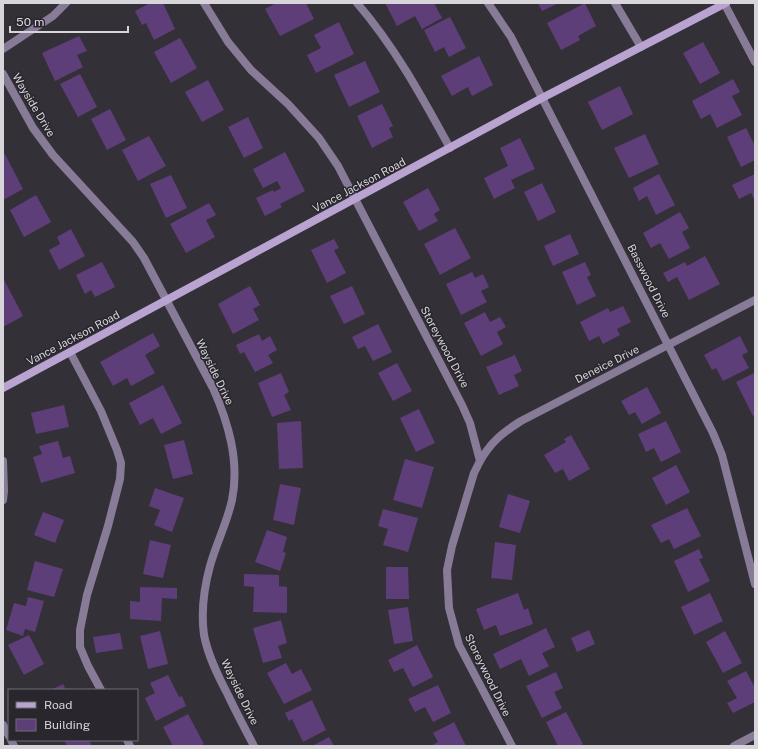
<svg xmlns="http://www.w3.org/2000/svg" width="758" height="749" font-family="'Public Sans',sans-serif">
<rect width="100%" height="100%" fill="#343038"/>
<!-- building -->
<path fill="#5d3e79" d="M150,3H163L175,29L154,40L146,23L142,25L135,11Z
M276,3H306L314,19L280,36L265,9Z
M385,3H434L442,18L422,29L415,16L397,26Z
M538,3H559L542,11Z
M585,3L596,26L578,36L580,40L561,50L547,23Z
M450,17L466,48L449,57L444,47L435,52L424,30Z
M339,22L354,54L316,73L307,55L321,48L314,35Z
M79,36L87,51L77,55L83,67L55,81L42,53Z
M180,38L197,68L171,83L154,52Z
M703,42L720,73L700,84L683,53Z
M479,56L493,85L472,96L468,87L452,96L441,76Z
M365,61L380,92L349,107L334,75Z
M80,74L97,107L78,117L60,84Z
M733,79L740,92L732,96L742,115L717,128L710,114L701,119L692,101Z
M208,80L224,110L202,122L185,92Z
M620,86L633,114L602,130L588,102Z
M382,104L393,126L389,128L393,137L372,148L357,116Z
M110,109L126,140L107,150L91,119Z
M248,117L263,148L244,158L228,127Z
M746,128L755,146V160L741,167L727,137Z
M645,134L659,164L629,178L614,148Z
M149,136L166,166L138,181L122,150Z
M520,138L535,169L511,180L515,188L494,199L484,178L508,166L500,148Z
M285,152L305,191L280,204L282,207L265,216L256,198L273,190L274,192L281,188L277,181L263,188L253,169Z
M5,154L23,189L3,200V155Z
M659,174L675,205L656,215L647,196L639,201L633,188Z
M755,174V201L751,193L739,199L732,185Z
M171,175L187,208L166,218L150,184Z
M542,183L556,212L538,221L524,192Z
M428,188L440,210L434,214L438,221L419,231L403,202Z
M36,195L51,222L24,237L10,210Z
M209,203L216,215L206,220L215,237L186,253L170,224Z
M680,212L689,228L682,232L690,248L669,259L660,243L651,248L643,233Z
M455,228L471,258L440,275L424,244Z
M71,229L85,256L59,270L49,250L60,244L57,237Z
M570,234L579,254L553,266L544,246Z
M334,239L339,248L334,250L346,273L327,283L311,250Z
M705,256L720,284L689,300L677,277L668,282L663,273L685,262L687,266Z
M102,262L115,287L95,297L91,290L85,294L76,275Z
M585,262L591,275L587,277L596,296L577,305L562,272Z
M472,272L475,278L483,274L489,287L481,291L487,302L461,315L446,284Z
M3,278L23,316L3,327Z
M250,286L260,305L253,309L259,320L233,334L218,304Z
M352,286L365,314L344,324L330,296Z
M623,306L631,322L617,329L620,335L603,344L599,336L589,341L580,322L608,308L610,312Z
M485,312L490,322L500,317L506,327L497,332L503,344L481,356L464,323Z
M378,324L392,352L373,361L365,346L358,349L352,337Z
M153,333L160,346L145,355L155,373L131,386L127,378L113,386L100,362Z
M259,334L262,341L270,336L277,350L268,355L273,363L255,372L244,352L240,354L236,345Z
M740,336L748,352L742,355L749,368L723,381L716,368L712,370L704,355Z
M515,355L522,371L514,375L519,386L499,395L486,367Z
M397,363L412,391L393,401L378,373Z
M281,373L289,392L284,395L291,410L272,417L258,383Z
M754,373L755,415L753,416L736,382Z
M163,385L182,423L161,434L153,418L140,425L129,403Z
M647,387L661,413L642,424L635,412L629,415L621,401Z
M64,405L69,427L36,434L31,413Z
M419,409L435,443L416,452L400,418Z
M301,421L303,468L279,469L277,423Z
M666,421L681,452L661,462L654,448L646,452L638,434Z
M571,435L590,469L569,481L563,469L555,473L544,455L566,442L564,439Z
M184,440L193,474L173,479L164,445Z
M58,441L63,458L70,456L75,473L41,483L33,457L42,454L39,446Z
M405,459L434,467L422,508L393,500Z
M676,465L690,492L666,505L652,478Z
M280,484L301,488L294,525L273,520Z
M155,488L184,498L172,532L154,525L160,510L149,506Z
M508,494L530,501L520,533L499,527Z
M687,508L701,536L674,549L669,539L661,543L651,525Z
M383,509L418,518L408,552L383,545L388,529L378,526Z
M43,512L64,520L55,543L34,535Z
M267,530L287,537L283,552L286,553L280,571L255,562Z
M150,540L171,545L163,578L143,574Z
M495,542L516,545L512,580L491,578Z
M699,549L703,558L699,559L710,581L688,592L674,561Z
M35,561L63,569L54,597L27,590Z
M386,567H408L409,599H386Z
M244,574L279,575V586L287,587V613L253,612L254,587L244,586Z
M140,587L177,588V599L162,598L161,621L130,619V601L140,602Z
M518,593L524,610L528,608L533,624L500,636L496,625L484,630L476,609Z
M710,593L723,621L694,635L681,607Z
M28,597L44,601L35,632L25,629L23,636L6,630L14,603L26,606Z
M408,607L413,641L394,644L388,610Z
M281,620L287,643L278,646L282,658L263,663L253,628Z
M546,628L555,647L542,653L549,666L529,676L521,659L500,669L493,654Z
M589,630L595,644L577,652L571,638Z
M160,631L168,664L148,669L140,636Z
M725,631L742,663L723,673L706,642Z
M120,633L123,649L96,653L93,637Z
M29,635L44,664L24,675L8,645Z
M417,645L433,677L413,687L403,668L394,672L388,660Z
M286,663L292,674L301,669L312,690L284,704L267,673Z
M746,671L755,688V702L733,713L727,703L737,698L727,681Z
M556,672L563,688L554,692L562,708L542,718L526,686Z
M168,675L179,697L182,696L186,706L156,721L145,698L155,693L150,683Z
M63,684L66,690H51Z
M438,685L451,713L433,722L425,707L415,712L408,699Z
M312,700L326,730L303,742L292,719L289,721L285,713Z
M566,712L583,744L580,746H558L546,722Z
M188,714L204,744L200,746H173L163,727Z
M454,722L466,746H431L438,742L433,733Z
M329,737L334,746H312Z
M64,740H89L92,746H67Z"/>
<g fill="none" stroke-linecap="round" stroke-linejoin="round">
<!-- service -->
<path stroke="#887b97" stroke-width="8" d="M357,3C395,47 422,97 450,148
M615,3L641,47
M70,352L101,411L117,450L121,463L120,479L108,526L87,595L80,630V647L88,666L101,690
M127,740L130,746"/>
<!-- minor -->
<path stroke="#887b97" stroke-width="8" d="M488,3L511,37L713,433L722,455L755,584
M724,3L755,62
M3,49L53,16L66,3
M3,74L33,128L53,155L133,242L144,258L213,388C228,422 240,461 232,500C227,523 216,544 210,566C204,588 201,613 204,635C208,656 218,676 228,695C236,712 245,729 254,746
M3,461L4,491L3,500
M480,461C491,442 502,433 521,421L755,300
M3,725L9,736
M11,740L14,746
M734,746L755,735"/>
<!-- tertiary -->
<path stroke="#887b97" stroke-width="8" d="M204,3L228,42L251,70L288,104L319,138L338,166L462,405L470,423L480,461L474,473L452,546L447,570L449,608L459,645L512,746"/>
<!-- secondary -->
<path stroke="#b9a3d1" stroke-width="8" d="M3,388L542,98L726,3"/>
</g>
<g text-anchor="middle" stroke-width="3" stroke-linejoin="round" paint-order="stroke">
<!-- street labels -->
<g font-size="11" fill="#d7d5da" stroke="#2a262e">
<text transform="translate(34 105) rotate(59)" y="4">Wayside Drive</text>
<text transform="translate(359 185) rotate(-28)" y="4">Vance Jackson Road</text>
<text transform="translate(649 281) rotate(63)" y="4">Basswood Drive</text>
<text transform="translate(73 338) rotate(-28)" y="4">Vance Jackson Road</text>
<text transform="translate(445 347) rotate(62)" y="4">Storeywood Drive</text>
<text transform="translate(607 364) rotate(-27)" y="4">Deneice Drive</text>
<text transform="translate(215 372) rotate(64)" y="4">Wayside Drive</text>
<text transform="translate(488 675) rotate(64)" y="4">Storeywood Drive</text>
<text transform="translate(240 692) rotate(64)" y="4">Wayside Drive</text>
</g>
</g>
<!-- border -->
<rect width="758" height="749" fill="none" stroke="#d7d5da" stroke-width="8"/>
<!-- legend -->
<rect x="8" y="689" width="130" height="52" fill="#2a262e" stroke="#6f6c73"/>
<rect x="16" y="702" width="20" height="6" fill="#b9a3d1" stroke="#6f6c73"/>
<text x="44" y="709" font-size="12" fill="#d7d5da">Road</text>
<rect x="16" y="719" width="20" height="12" fill="#5d3e79" stroke="#6f6c73"/>
<text x="44" y="729" font-size="12" fill="#d7d5da">Building</text>
<!-- scale -->
<path d="M10 26v6h118v-6" fill="none" stroke="#d7d5da" stroke-width="2"/>
<text x="16" y="26" font-size="12" fill="#d7d5da" stroke="#2a262e" stroke-width="3" paint-order="stroke">50 m</text>
</svg>
